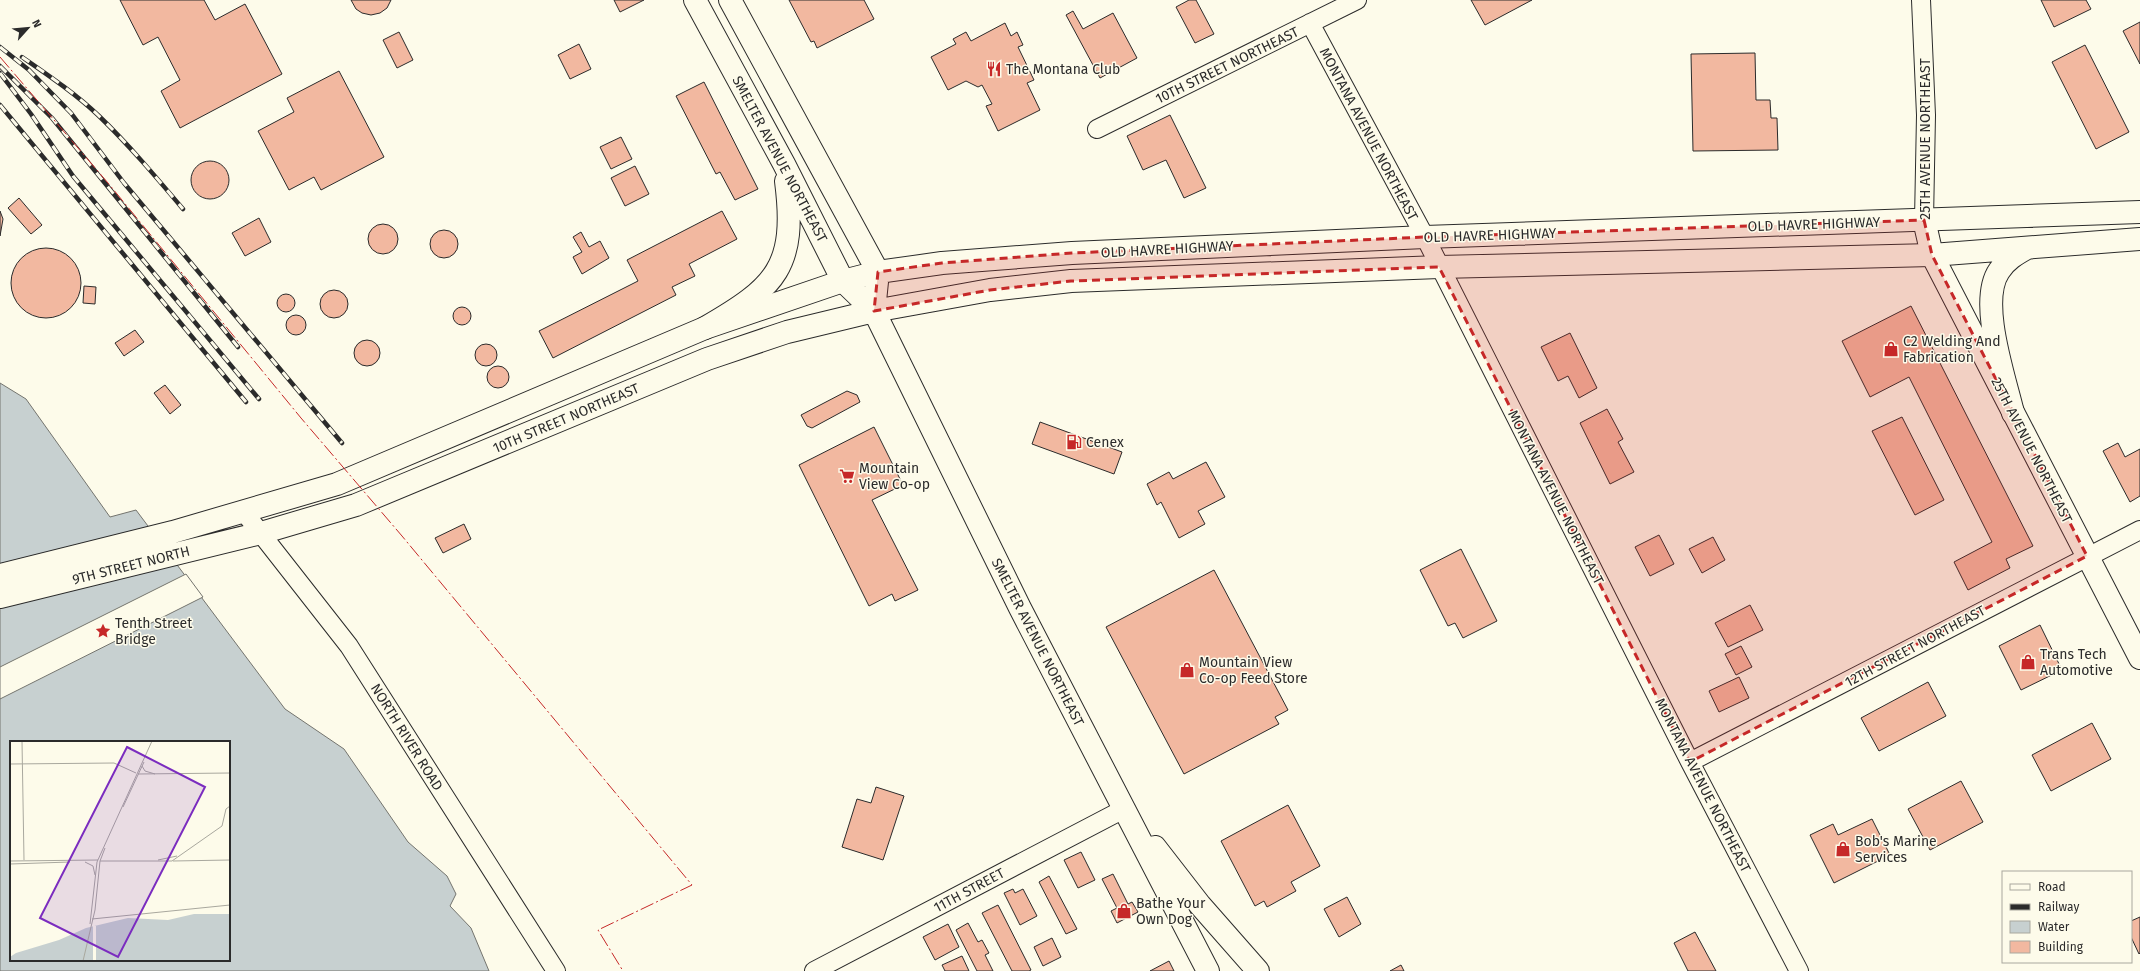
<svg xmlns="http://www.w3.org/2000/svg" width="2140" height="971" font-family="'Fira Sans',sans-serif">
<rect width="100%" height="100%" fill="#fdfbea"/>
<!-- water -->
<path fill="#c7d0d0" stroke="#74746e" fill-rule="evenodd" d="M0,383L26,399L110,517L136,510L285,709L344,749L408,842L447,876L456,894L450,906L471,928L489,971H0ZM11,742H229V960H11Z"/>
<!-- pier -->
<path fill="#fdfbea" stroke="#74746e" d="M186,574L203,597L0,699V667Z"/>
<!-- building -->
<path fill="#f2b8a0" stroke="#2b2b2b" d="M120,0H204L215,20L245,4L282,74L180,128L161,91L180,80L158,37L143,45Z
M351,0H391L387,8L380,13L371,15L362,13L356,9Z
M614,0H644L620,12Z
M789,0H864L874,19L817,48L814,41L811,42Z
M1189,0H1196L1214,34L1195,43L1176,7Z
M1471,0H1532L1485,25Z
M2041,0H2086L2091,9L2054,27Z
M1073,11L1083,29L1113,13L1137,58L1100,78L1066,15Z
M2140,22V64L2123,31Z
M1005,23L1011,36L1017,32L1023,45L1018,47L1034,80L1027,83L1040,110L998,131L986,106L992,104L982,85L978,87L966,81L948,90L931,57L956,44L953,39L966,32L971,41Z
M399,32L413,60L397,68L383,40Z
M579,44L591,69L570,79L558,55Z
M2085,45L2129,132L2096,149L2052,62Z
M1755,53L1756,100H1770L1771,118H1777L1778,150L1693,151L1691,54Z
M339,71L384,157L321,190L314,177L289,190L258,131L294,112L287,98Z
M704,82L758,189L735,200L720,172L716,174L676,96Z
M1170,115L1206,188L1184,198L1166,160L1143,170L1127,136Z
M621,137L632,159L611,169L600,147Z
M191 180a19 19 0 1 1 38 0a19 19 0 1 1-38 0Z
M635,166L649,194L625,206L611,178Z
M19,198L42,225L31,234L8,208Z
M0,211L3,219L0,236Z
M722,211L737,239L689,264L695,276L672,287L676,295L553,358L539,331L638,281L627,260Z
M259,218L271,242L245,256L232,233Z
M368 239a15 15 0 1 1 30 0a15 15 0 1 1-30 0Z
M430 244a14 14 0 1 1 28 0a14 14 0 1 1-28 0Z
M581,232L589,247L600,241L609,258L582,274L573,257L582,252L573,237Z
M11 283a35 35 0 1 1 70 0a35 35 0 1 1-70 0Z
M84,286L96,287L95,304L83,303Z
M320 304a14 14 0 1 1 28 0a14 14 0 1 1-28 0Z
M277 303a9 9 0 1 1 18 0a9 9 0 1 1-18 0Z
M1911,306L2033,546L2006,559L2010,568L1968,590L1954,562L1992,542L1909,377L1870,397L1842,341Z
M453 316a9 9 0 1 1 18 0a9 9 0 1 1-18 0Z
M286 325a10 10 0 1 1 20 0a10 10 0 1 1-20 0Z
M135,330L144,342L124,356L115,343Z
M1570,333L1597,388L1579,398L1568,376L1558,381L1541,347Z
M354 353a13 13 0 1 1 26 0a13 13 0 1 1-26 0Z
M475 355a11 11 0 1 1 22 0a11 11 0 1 1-22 0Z
M487 377a11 11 0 1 1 22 0a11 11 0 1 1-22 0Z
M165,385L181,405L170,414L154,393Z
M847,391L857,395L860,402L812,428L807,426L801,415Z
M1607,409L1623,439L1618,442L1634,472L1610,484L1580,423Z
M1902,417L1944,500L1915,515L1872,431Z
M1040,422L1122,452L1114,474L1032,444Z
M874,427L903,485L872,500L918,590L895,601L892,594L869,606L799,465Z
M2118,443L2125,457L2140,449V496L2130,502L2103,451Z
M1206,462L1225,497L1198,511L1205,524L1179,538L1161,502L1157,505L1147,484L1169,472L1173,479Z
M464,524L471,539L443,553L435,538Z
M1659,535L1674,564L1650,576L1635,547Z
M1713,537L1725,560L1702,573L1689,549Z
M1461,549L1497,621L1463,638L1455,623L1448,626L1420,570Z
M1214,570L1288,710L1275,717L1279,724L1184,774L1106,627Z
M1750,605L1763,630L1728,647L1715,623Z
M2040,625L2062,670L2021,690L1999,646Z
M1741,646L1752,667L1736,675L1725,654Z
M1739,677L1749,698L1719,712L1709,691Z
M1928,682L1946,716L1879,751L1861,718Z
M2092,723L2111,759L2051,791L2032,755Z
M1961,781L1983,822L1930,850L1908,809Z
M876,787L904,796L883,860L842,847L857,799L871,803Z
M1288,805L1320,866L1291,882L1296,891L1267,907L1264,901L1255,906L1221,841Z
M1872,819L1890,855L1834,883L1810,835L1833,824L1838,835Z
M1081,852L1095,880L1078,888L1064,860Z
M1113,874L1128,904L1132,902L1138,912L1117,923L1111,911L1117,908L1102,879Z
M1049,876L1077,929L1066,934L1039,882Z
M1013,889L1015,893L1023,889L1037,916L1020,925L1004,893Z
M1347,897L1361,924L1339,937L1324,909Z
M998,905L1031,970L1029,971H1012L982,913Z
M2140,917V953L2139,954L2131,937V921Z
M968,923L978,942L982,940L989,953L985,955L993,971H977L956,930Z
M948,924L959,947L935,960L923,937Z
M1695,932L1716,971H1688L1674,943Z
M1052,938L1061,957L1043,966L1034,947Z
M962,956L969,971H945L942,965Z
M1169,961L1174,971H1150Z
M1401,965L1404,971H1390Z"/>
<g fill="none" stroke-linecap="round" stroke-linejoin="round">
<!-- minor casing -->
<g stroke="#2b2b2b" stroke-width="20">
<path id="minor" d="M1921,0L1926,115L1924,220
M1310,23L1425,237L1690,762L1799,971
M1097,129L1357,0
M244,512L349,646L556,971
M1690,762L2140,530
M814,971L1124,809"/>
</g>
<!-- major casing -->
<g stroke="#2b2b2b" stroke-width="24">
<path id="major" d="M1924,220L1932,255L2140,658
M0,575L173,532L337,484L705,328L843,281
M0,597L261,533L356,505L707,359L787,332L874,311L1020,608L1208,971
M1155,847L1200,905L1258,971"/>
</g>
<!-- highway casing -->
<g stroke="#2b2b2b" stroke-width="24">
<path id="highway" d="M695,0L784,164L843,281L874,311
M730,0L878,272L874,311
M843,281L878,272L942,263L1072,253L1425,237L2140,212
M874,311L990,290L1071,281L1439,267L1932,255L2140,239
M705,328C776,287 797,267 786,181
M2013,413C2005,378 1978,302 1999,271C2006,260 2016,254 2027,248"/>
</g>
<!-- minor -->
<use href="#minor" stroke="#fdfbea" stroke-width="18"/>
<!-- major -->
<use href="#major" stroke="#fdfbea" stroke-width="22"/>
<!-- highway -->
<use href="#highway" stroke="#fdfbea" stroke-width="22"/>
<!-- rail casing -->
<g stroke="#2b2b2b" stroke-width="4.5">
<path id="rail" d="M0,47L29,70L71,113L124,183L342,443
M22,57C48,75 76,94 99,116C129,145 156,177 183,209
M0,66L52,118L238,347
M0,73L31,114L73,176L259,399
M0,105L246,402"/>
</g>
<!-- rail -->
<use href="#rail" stroke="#fdfbea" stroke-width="3" stroke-dasharray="9" stroke-linecap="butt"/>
<!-- power -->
<path stroke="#c62828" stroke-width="1" stroke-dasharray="14 3 2 3" stroke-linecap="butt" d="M0,57L108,183L301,418L402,536L692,885L598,930L623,971"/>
</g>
<!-- marked area -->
<path fill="#c62828" fill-opacity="0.2" stroke="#c62828" stroke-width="3" stroke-dasharray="8 5" stroke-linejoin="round" d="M1924,220L1932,255L2087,556L1690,762L1439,267L1071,281L990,290L874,311L878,272L942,263L1072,253L1425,237Z"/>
<!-- icons -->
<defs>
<g id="restaurant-bare" transform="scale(1.2)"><path d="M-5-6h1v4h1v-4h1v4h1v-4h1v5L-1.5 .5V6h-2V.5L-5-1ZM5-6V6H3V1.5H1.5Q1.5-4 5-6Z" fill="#c62828" stroke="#fdfbea" stroke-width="2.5" paint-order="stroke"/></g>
<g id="shop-bare" transform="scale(1.2)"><path d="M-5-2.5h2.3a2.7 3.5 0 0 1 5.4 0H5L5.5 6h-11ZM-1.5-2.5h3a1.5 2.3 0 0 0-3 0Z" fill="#c62828" stroke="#fdfbea" stroke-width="2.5" paint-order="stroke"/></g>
<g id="fuel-bare" transform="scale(1.2)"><path d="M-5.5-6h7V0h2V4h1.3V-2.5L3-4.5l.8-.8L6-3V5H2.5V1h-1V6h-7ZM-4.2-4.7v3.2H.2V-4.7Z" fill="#c62828" stroke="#fdfbea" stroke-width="2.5" paint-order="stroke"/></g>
<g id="supermarket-bare" transform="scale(1.2)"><path d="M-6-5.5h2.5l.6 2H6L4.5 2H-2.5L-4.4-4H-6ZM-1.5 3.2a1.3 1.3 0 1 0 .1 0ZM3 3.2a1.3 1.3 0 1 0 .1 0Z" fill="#c62828" stroke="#fdfbea" stroke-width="2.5" paint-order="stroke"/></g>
<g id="sight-bare" transform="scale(1.2)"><path d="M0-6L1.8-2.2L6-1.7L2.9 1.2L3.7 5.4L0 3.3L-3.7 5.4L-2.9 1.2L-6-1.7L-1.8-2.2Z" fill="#c62828" stroke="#fdfbea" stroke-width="2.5" paint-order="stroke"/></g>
</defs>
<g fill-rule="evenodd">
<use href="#restaurant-bare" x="994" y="69"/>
<use href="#shop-bare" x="1891" y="349"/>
<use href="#fuel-bare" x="1074" y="442"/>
<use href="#supermarket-bare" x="847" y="476"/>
<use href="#sight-bare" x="103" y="631"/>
<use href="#shop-bare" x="2028" y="662"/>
<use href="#shop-bare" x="1187" y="670"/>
<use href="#shop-bare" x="1843" y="849"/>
<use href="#shop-bare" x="1124" y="911"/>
</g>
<g text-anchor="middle" stroke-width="3" stroke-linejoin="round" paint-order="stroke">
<!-- street labels -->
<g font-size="14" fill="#2b2b2b" stroke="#fdfbea">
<text transform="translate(1227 65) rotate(-26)" y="5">10TH STREET NORTHEAST</text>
<text transform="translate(1369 134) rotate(62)" y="5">MONTANA AVENUE NORTHEAST</text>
<text transform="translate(1925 139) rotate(-90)" y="5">25TH AVENUE NORTHEAST</text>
<text transform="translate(780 159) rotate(62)" y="5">SMELTER AVENUE NORTHEAST</text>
<text transform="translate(1814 224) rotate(-2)" y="5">OLD HAVRE HIGHWAY</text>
<text transform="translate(1490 235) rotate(-2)" y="5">OLD HAVRE HIGHWAY</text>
<text transform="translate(1167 249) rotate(-3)" y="5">OLD HAVRE HIGHWAY</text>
<text transform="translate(566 418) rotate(-23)" y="5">10TH STREET NORTHEAST</text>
<text transform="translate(2032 450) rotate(63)" y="5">25TH AVENUE NORTHEAST</text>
<text transform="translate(1556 497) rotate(63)" y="5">MONTANA AVENUE NORTHEAST</text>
<text transform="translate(131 565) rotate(-14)" y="5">9TH STREET NORTH</text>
<text transform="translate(1038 642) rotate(63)" y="5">SMELTER AVENUE NORTHEAST</text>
<text transform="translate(1915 646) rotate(-28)" y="5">12TH STREET NORTHEAST</text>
<text transform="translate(407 737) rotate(58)" y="5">NORTH RIVER ROAD</text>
<text transform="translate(1703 785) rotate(63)" y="5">MONTANA AVENUE NORTHEAST</text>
<text transform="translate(969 890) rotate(-28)" y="5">11TH STREET</text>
</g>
<!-- poi labels -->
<g font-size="14" fill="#2b2b2b" stroke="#fdfbea" text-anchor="start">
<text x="1006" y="74">The Montana Club</text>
<text x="1903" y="346">C2 Welding And<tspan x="1903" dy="16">Fabrication</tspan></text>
<text x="1086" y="447">Cenex</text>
<text x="859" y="473">Mountain<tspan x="859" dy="16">View Co-op</tspan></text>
<text x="115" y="628">Tenth Street<tspan x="115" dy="16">Bridge</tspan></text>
<text x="2040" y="659">Trans Tech<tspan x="2040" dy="16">Automotive</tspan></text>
<text x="1199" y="667">Mountain View<tspan x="1199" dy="16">Co-op Feed Store</tspan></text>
<text x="1855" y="846">Bob's Marine<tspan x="1855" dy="16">Services</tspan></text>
<text x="1136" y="908">Bathe Your<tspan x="1136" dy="16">Own Dog</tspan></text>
</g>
</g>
<!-- overview -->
<g transform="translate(10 741)">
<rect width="220" height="220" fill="#fdfbea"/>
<path d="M184,173H220V220H0V216L6,212L49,199L76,187L118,177L158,179Z" fill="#c7d0d0"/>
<path d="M83,185H86V220H83Z" fill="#fdfbea"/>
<path fill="none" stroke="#a9a89e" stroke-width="1" d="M12,0L14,119M0,23L104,22L126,32M132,25L135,30L145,33M128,33L220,32M113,66L134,21M148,119L167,115M0,120L88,119M90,120L95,107M163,120L220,119M75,121L83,125L85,134M87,121L142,0M0,123L60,121M82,178L220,164M80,183L87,121M73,220L85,169L90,120H162L212,85L216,68L220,65"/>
<path fill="#7b2cbf" fill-opacity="0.15" stroke="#7b2cbf" stroke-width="2" d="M117,6L195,46L108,216L30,177Z"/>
<rect width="220" height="220" fill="none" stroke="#2b2b2b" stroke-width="2"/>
</g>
<!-- legend -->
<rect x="2002" y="871" width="130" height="92" fill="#fdfbea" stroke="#a9a89e"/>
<rect x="2010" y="884" width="20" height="6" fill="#fdfbea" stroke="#a9a89e"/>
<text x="2038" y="891" font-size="12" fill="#2b2b2b">Road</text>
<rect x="2010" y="904" width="20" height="6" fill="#2b2b2b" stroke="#a9a89e"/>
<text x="2038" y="911" font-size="12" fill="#2b2b2b">Railway</text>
<rect x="2010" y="921" width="20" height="12" fill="#c7d0d0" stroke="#a9a89e"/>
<text x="2038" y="931" font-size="12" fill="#2b2b2b">Water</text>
<rect x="2010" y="941" width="20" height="12" fill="#f2b8a0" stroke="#a9a89e"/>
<text x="2038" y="951" font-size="12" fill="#2b2b2b">Building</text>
<!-- north arrow -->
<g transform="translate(28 28) rotate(63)" stroke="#fdfbea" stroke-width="3" paint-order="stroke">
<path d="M0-3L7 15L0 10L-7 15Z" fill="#2b2b2b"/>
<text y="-6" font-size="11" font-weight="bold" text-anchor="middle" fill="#2b2b2b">N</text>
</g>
</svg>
